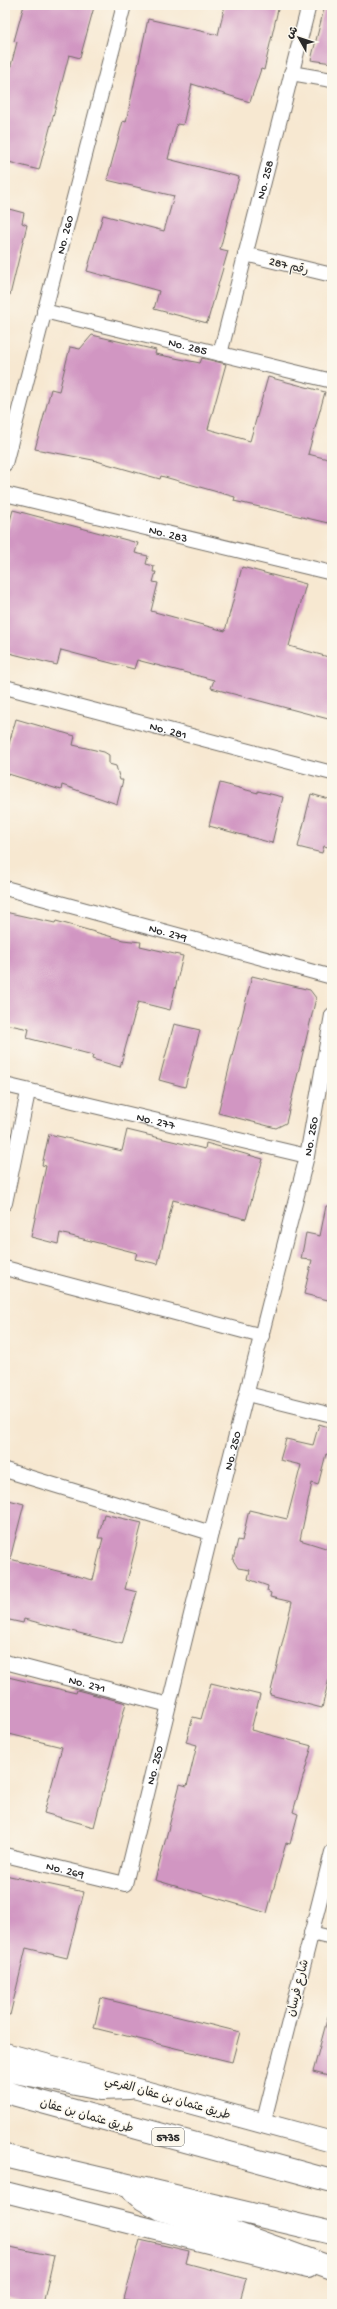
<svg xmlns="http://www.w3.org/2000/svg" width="337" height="2309" font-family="'Gochi Hand','Playpen Sans Arabic',sans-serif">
<rect width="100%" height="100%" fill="#fbf7ec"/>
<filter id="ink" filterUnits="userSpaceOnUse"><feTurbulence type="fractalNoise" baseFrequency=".025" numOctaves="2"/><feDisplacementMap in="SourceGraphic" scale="8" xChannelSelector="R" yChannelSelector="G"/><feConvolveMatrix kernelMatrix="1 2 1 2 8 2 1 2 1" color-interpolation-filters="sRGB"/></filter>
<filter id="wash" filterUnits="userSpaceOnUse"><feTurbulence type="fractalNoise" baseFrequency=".012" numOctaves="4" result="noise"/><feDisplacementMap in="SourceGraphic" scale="16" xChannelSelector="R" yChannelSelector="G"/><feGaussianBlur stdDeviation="0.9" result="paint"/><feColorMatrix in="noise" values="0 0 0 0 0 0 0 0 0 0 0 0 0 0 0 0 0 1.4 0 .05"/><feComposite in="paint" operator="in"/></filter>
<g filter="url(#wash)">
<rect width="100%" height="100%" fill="#f7e8d1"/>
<g id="blocks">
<!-- building -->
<path fill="#d196c2" d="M24,5H84L94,7L80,58L69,55L39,170L5,161V89L17,42L14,41Z
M225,5H279L264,70L261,69L250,102L192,84L183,125L177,124L168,159L239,177L220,249L228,251L207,323L154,309L159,291L87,271L103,215L164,231L174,196L107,180L123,121L126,122L148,19L218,35Z
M325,5H332V63L311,60Z
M5,208L24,213L22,223L27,225L10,295L5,294Z
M92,335L156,350L155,354L200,363L202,358L226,364L208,429L250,441L268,377L325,392L308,454L332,460V506L328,523L234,501L235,497L161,476L160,479L93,460L35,449L51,389L59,391L70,347L80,349Z
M13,510L138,543L135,553L148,556L146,564L154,566L153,572H156L153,582L158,583L151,611L225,631L242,567L306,584L289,646L332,658V720L211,688L214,680L137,660L134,669L61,650L57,665L5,652V539Z
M16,719L75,736L73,745L104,752L109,755V764L116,766L120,780H123L117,804L62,785L61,790L5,773V758Z
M220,783L258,793V791L283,797L272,843L209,826Z
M311,794L332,800V848L324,846L322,853L298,847Z
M5,912L55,923L56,921L123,940L141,942L140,946L183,956L170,1010L138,1002L120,1067L92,1059L93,1055L27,1038L29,1029L5,1024Z
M252,976L310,990L316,998L286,1123L276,1128L218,1113Z
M174,1024L200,1030L185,1087L159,1080Z
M127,1130L205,1149L206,1143L263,1159L246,1219L173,1200L158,1264L135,1259L137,1253L60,1233L58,1244L31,1237L46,1166L42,1165L49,1134L122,1151Z
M326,1206H332V1301L304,1294L312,1260L301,1259L306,1233L320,1236Z
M319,1424L332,1428V1456L326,1454L318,1485L312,1483L300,1540L332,1550V1666L322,1708L270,1695L292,1602L270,1597L271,1593L267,1591L268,1586L248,1579L250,1570L238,1568L233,1560L238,1540L242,1541L249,1510L287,1519L301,1465L280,1460L286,1439L313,1445Z
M5,1499L24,1504L10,1559L93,1580L103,1538H98L104,1514L142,1523L125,1589L137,1592L122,1644L24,1619L23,1623L5,1619Z
M8,1677L76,1693L77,1690L126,1703L94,1827L44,1813L62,1747L5,1733V1688Z
M211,1683L260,1695L251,1730L312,1746L293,1812L298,1814L290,1844L286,1843L267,1913L155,1880L180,1784L187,1786L197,1745L186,1742L193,1717L201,1719Z
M5,1875L84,1892L67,1958L26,1948L10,2015L5,2014Z
M101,1998L240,2032L232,2062L94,2028Z
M328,2016H332V2077L313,2072Z
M140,2240L189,2251L186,2263L246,2279L239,2304H144L124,2299Z
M5,2246L54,2256L43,2304H30L5,2297Z"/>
</g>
</g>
<g filter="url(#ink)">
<use href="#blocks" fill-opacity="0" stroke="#726d65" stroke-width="1"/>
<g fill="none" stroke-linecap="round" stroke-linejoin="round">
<!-- minor casing -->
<g stroke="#726d65" stroke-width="16">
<g id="minor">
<path d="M291,73L332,80"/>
<path d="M245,254L332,275"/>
<path id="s1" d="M44,311L332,381"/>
<path id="s2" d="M220,354L309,5"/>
<path id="s3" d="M5,464L124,5"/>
<path id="s4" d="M5,494L332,573"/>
<path id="s5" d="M5,687L332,773"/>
<path id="s6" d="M5,888L332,977"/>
<path id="s7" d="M5,1085L307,1156"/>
<path d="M5,1203L28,1092"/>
<path d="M5,1268L262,1336"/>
<path d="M247,1394L332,1415"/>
<path d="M5,1470L211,1533"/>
<path id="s8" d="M5,1662L169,1705"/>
<path id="s9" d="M5,1855L125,1884L211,1533L307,1156L332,1015"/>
<path d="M311,1933L332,1938"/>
<path d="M263,2124L332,1852"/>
</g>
</g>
<!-- secondary casing -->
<g stroke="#726d65" stroke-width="22">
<path id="secondary" d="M5,2053L332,2142
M5,2192L308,2268"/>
</g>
<!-- primary casing -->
<g stroke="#726d65" stroke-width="24">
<path id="primary" d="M5,2070L101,2089L129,2088
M5,2092L332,2181
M5,2156L332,2233
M133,2190L143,2199L163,2210L213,2225L332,2268"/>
</g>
<!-- minor -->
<use href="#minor" stroke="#fff" stroke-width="14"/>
<!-- secondary -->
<use href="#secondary" stroke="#fff" stroke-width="20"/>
<!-- primary -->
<use href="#primary" stroke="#fff" stroke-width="22"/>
</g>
</g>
<g text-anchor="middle" stroke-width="3" stroke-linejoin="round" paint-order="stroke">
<!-- shield labels -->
<rect fill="#fbf7ec" stroke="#696865" stroke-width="1" x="152" y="2128" width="32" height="18" rx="3"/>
<g font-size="11" font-weight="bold" fill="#2b2b2b">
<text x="168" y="2141">5735</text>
</g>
<!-- street labels -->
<g font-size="12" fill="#2b2b2b" stroke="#fbf7ec">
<text dy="4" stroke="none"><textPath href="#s2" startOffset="180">No. 258</textPath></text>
<text dy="4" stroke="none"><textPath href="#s3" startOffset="237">No. 260</textPath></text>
<text transform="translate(289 265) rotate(14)" y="4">رقم 287</text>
<text dy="4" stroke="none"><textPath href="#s1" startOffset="148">No. 285</textPath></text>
<text dy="4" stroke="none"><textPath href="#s4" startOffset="168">No. 283</textPath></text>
<text dy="4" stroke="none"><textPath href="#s5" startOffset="169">No. 281</textPath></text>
<text dy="4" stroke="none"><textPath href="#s6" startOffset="169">No. 279</textPath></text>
<text dy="4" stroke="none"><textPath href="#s7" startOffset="155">No. 277</textPath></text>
<text dy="4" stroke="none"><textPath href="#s9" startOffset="894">No. 250</textPath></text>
<text dy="4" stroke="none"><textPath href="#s9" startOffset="570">No. 250</textPath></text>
<text dy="4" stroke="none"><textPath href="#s8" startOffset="85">No. 271</textPath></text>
<text dy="4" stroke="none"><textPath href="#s9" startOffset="246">No. 250</textPath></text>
<text dy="4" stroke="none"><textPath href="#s9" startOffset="62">No. 269</textPath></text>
<text transform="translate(297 1988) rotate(-76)" y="4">شارع فرسان</text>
<text transform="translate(168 2097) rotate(16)" y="4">طريق عثمان بن عفان الفرعي</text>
<text transform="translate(87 2115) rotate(16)" y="4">طريق عثمان بن عفان</text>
</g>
</g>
<!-- margin -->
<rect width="337" height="2309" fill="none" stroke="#fbf7ec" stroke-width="20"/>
<!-- north arrow -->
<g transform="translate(299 38) rotate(309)" stroke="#fbf7ec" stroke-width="3" paint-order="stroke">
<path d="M0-3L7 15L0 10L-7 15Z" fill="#2b2b2b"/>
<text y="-6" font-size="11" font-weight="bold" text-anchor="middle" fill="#2b2b2b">ش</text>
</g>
</svg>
